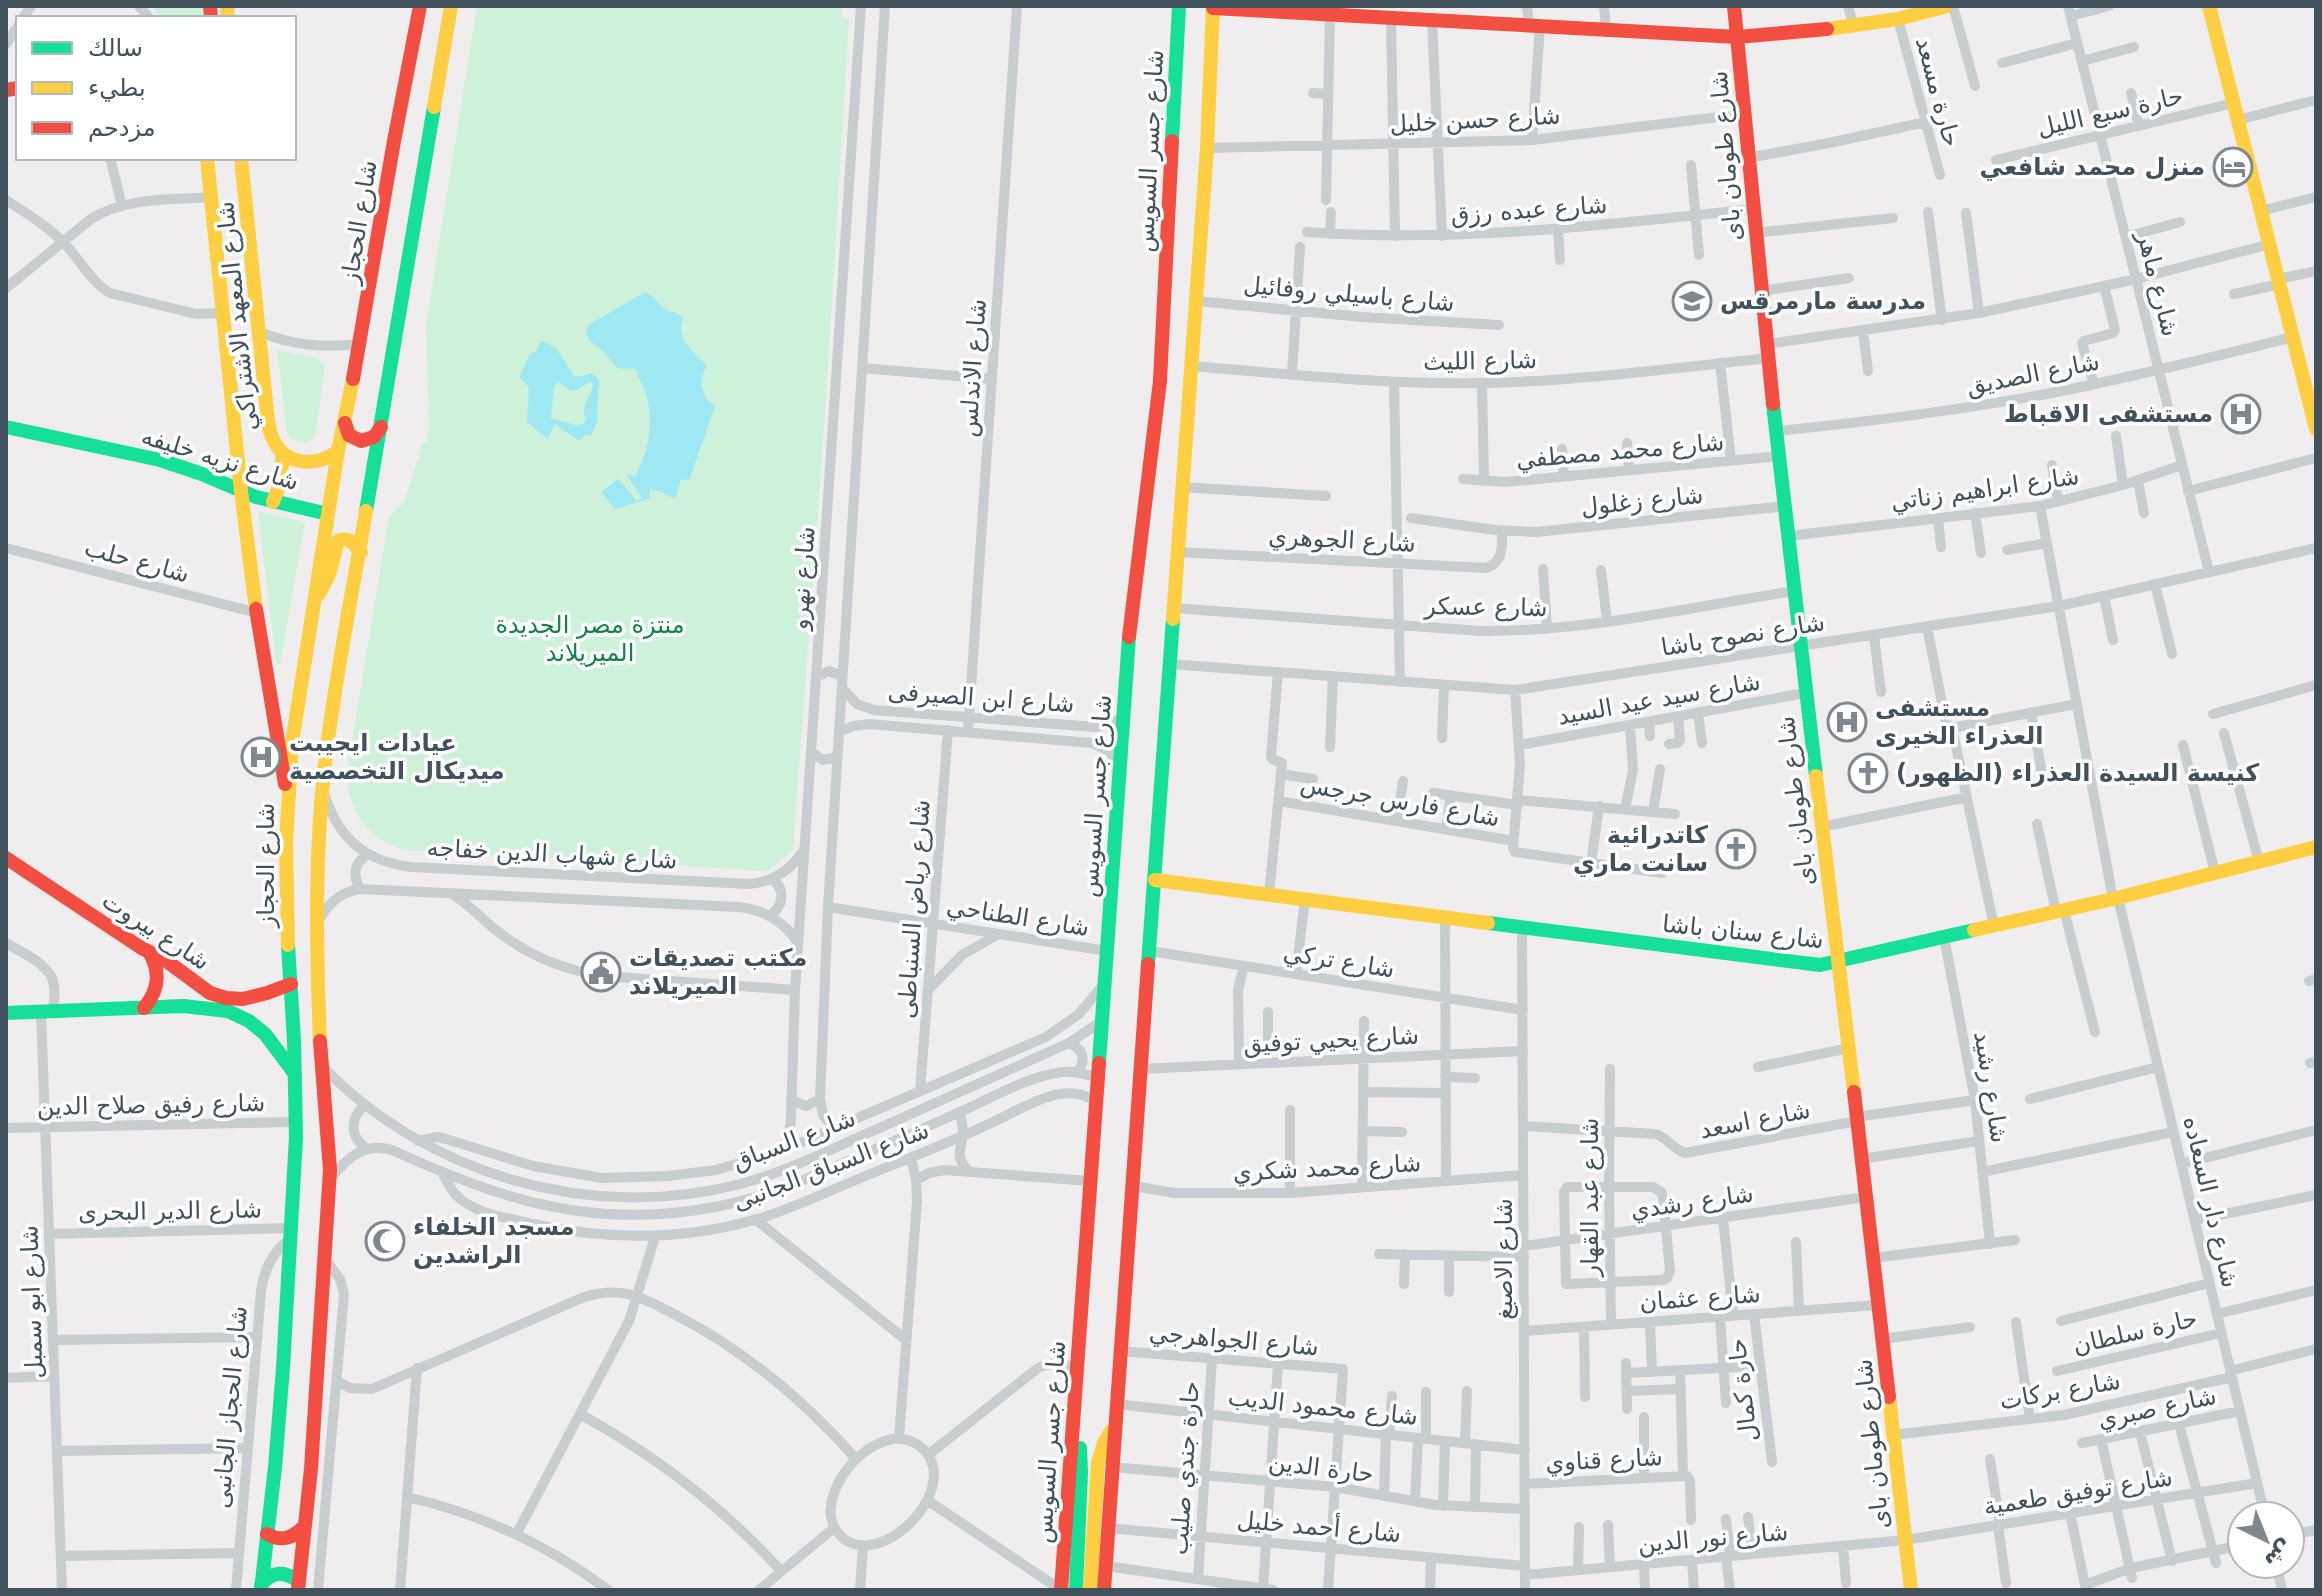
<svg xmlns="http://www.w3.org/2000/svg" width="2322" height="1596" font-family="'DejaVu Sans',Cairo,sans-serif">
<rect width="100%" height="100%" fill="#efeded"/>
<!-- green -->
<path fill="#cef1d9" d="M152,6H204L205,18H161Z
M477,6H842L841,18L849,19L825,414L793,850L768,871L405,850C368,840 347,810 347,772L389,516L404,503L423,442H426L429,428L426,325Z
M277,350L319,359L325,366L316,431L313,439L305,443L292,440L287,433Z
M258,511L305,522L280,664L276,663Z"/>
<!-- water -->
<path fill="#9ee8f3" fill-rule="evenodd" d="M645,292C656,296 657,305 665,309C672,313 677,312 683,318C675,339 693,351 707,366C698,381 700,396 715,406L689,481L681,479L675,499L659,491L650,490L649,499L615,509L601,492L618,479L637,501L642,498L625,473L635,477C652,446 657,406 637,375L639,372L633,368L622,369L616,367L603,351L589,340L586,331L590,324Z
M541,340L556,348L574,376H581L592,373L599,379L597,419L595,429L590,436L585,435L579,441L555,424L548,439L527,422L529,387L519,377L530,354L536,352ZM558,382L571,391L577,390L588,382L592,383L593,387L585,404L584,416L586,418L583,424H580L579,426L551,418L554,387Z"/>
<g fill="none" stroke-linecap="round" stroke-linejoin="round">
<!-- street -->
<path stroke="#c8cdcf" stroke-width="10" d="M139,6L149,18
M1527,6L1529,25
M1604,6L1606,30
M1848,6L1854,27
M1953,6L1975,86
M2068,6L2209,572
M2071,16L2109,6
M23,18L31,6
M1391,18L1395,236
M1898,19L1940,175
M1432,20L1442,236
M6,44L18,26
M2082,61L2134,47
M2002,63L2077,43
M1313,93L1328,94
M2131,93L2139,126
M2238,120L2316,100
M1532,140L1540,26
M1207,148L1532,140L1743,114
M110,158L122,206
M1748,158L1829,143L1926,122
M1996,160L2234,103
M1691,165L1699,255
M6,200C26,213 46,225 63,242C79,258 90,281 110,293L196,314L223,313
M1326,200L1330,14
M2261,211L2316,197
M1928,212L1942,320
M1966,213L1979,313
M1558,230L1560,260
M1307,232C1459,243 1603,225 1753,209
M1755,233L1893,218
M1330,234L1331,212
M2126,237L2180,222
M2279,279L2316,271
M6,288L91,219C125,197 172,200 211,197
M1761,291L1849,278
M2234,294L2280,284
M1196,301L1362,317L1499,325
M258,331C292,346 324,348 361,344
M1863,331L1868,371
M1768,344L1979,313L2136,279L2270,244
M1720,363L1731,460
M1191,366C1288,374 1386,385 1484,383C1579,381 1674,368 1769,358
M862,368L992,379
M1292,374L1300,247
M1394,382L1400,682
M1482,383L1484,481
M2094,384L2082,343L2084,341L2113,333L2115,330L2104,286
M1778,431C1875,421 1972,409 2067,390C2143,374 2218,356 2293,337
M2116,436L2123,485
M1627,443L1629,470
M1562,449L1564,476
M2052,465L2058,501
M1463,479L1505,482L1527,480L1780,456
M2138,481L2144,513
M1182,487L1326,496
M2188,491L2316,458
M2040,506L2113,899
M1975,513L1981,553
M1411,518L1495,530L1536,532L1786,506
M1938,518L1941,547
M1789,536L2040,506L2123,485L2182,465
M6,548L257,613
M2007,550L2047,543
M1178,552L1486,568C1504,562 1502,547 1502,531
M1543,569L1547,629
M1601,570L1607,621
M2155,584L2172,654
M2104,596L2113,640
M1174,608L1480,631C1585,632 1691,607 1794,591
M1927,627L1946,723L1952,728L2076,704
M1874,636L1881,692
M1170,664L1515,690L2059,606L2316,548
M816,677L829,671L842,676
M842,688L857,704L874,710L1095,727L1113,723L1124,715
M1515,690L1520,764L1513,848L1515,852L1662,873
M1698,713L1702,743
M2031,713L2043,779
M2213,714L2316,685
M1649,722L1650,736
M1952,728L1994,926
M839,732L853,726L869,724L1092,743L1109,751L1119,763
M968,732L1017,6
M2224,733L2259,862
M1442,738L1444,685
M1669,744L1678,743L1680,740L1678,716
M1519,745L1805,693
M2183,745L2215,873
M1330,747L1333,676
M811,752L823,760L837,757
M1281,774L1313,779
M1433,793L1518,805
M325,796C339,839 366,862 412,867L749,884C772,882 790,871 803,851
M1518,800L1675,814
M1279,801L1514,841
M1625,809L1633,770L1630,725
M1653,812L1660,769
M1397,821L1403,781
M2037,824L2056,912
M1821,827L1967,797
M1446,829L1451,795
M1591,864L1599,806
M360,889C352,875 354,862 369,854
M452,894C467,903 478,915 491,926C523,953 563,970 604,976L795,990
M1269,895L1282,763L1272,759L1271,756L1278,672
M2118,898L2265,1516
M828,907L1107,951
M2064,910L2095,1032
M770,916C784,905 786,890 772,879
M1445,917L1446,1181
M320,918C330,902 341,892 360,889L739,907C765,910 784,921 798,943
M1522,927L1525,1590
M1944,937L1975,1100L1990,1244
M6,943C22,953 51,964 54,985C55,993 54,1003 53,1011
M1150,951L1523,1010
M1296,974L1305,899
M2309,981L2316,979
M929,989L962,955L997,935
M41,1012L62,1590
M1069,1043C1083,1048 1087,1061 1077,1072
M1268,1063V1012
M2310,1063L2316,1062
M1239,1064L1238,990L1244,966
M321,1065C427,1175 591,1223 740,1184C786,1172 831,1149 875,1130C940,1101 1004,1072 1069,1043L1102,1021
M1758,1067L1849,1048
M1141,1069L1523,1051
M1610,1069L1609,1187L1611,1325
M1445,1077L1475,1078
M920,1091L948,730
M1363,1092L1445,1093
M2030,1099L2158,1067
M791,1100L806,1106L820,1099
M365,1105C350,1118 349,1136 366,1148
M1290,1110V1193
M960,1112C961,1119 963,1126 963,1133C962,1150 953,1156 969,1171
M1856,1117L1975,1100
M1523,1126L1655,1134C1668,1137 1672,1149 1685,1153L1857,1121
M6,1128L296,1122
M834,1128L823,1115L820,1099L828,907L885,6
M1363,1131L1402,1132
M418,1141L437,1137L446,1139L533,1166L602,1178L668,1176L716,1170L781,1151L1046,1037L1079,1014L1103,985
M781,1151L789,1134L791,1118L795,990L861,6
M1861,1159L1979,1141
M2181,1164L2316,1130
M1982,1172L2173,1132
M443,1174C446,1180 450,1188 455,1194C473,1214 508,1218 533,1224C612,1241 689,1241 767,1216C797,1206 827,1192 856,1180C901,1161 947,1144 991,1123C1023,1109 1063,1078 1097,1102
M331,1178C348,1157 364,1142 392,1150C504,1201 596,1231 720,1206C768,1196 812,1177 857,1157C892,1142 927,1127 962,1111C994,1097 1028,1076 1063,1072C1076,1071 1087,1074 1099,1079
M916,1180L929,1173L944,1170L1090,1181
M1133,1186L1174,1193H1290L1523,1175
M1362,1187L1364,1021
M1567,1187H1653L1661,1192L1663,1197L1670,1271L1667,1278L1663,1280L1566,1284L1564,1192Z
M1723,1218L1733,1315
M755,1219L906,1340
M2195,1220L2316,1195
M49,1234L292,1228
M1796,1242L1799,1311
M1524,1246L1866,1197
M1379,1254L1524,1257
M1449,1256V1292
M1873,1258L2015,1240
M1404,1284L1405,1254
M1754,1314L1772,1462
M2217,1314L2316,1290
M1720,1317L1726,1403
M2061,1321L2209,1283
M1650,1322L1652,1372
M2016,1322L2030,1419
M1584,1327L1585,1397
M1524,1331L1878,1305
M1882,1339L1970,1327
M53,1340L257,1337
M1120,1351L1343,1369L1328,1590
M1626,1363L1627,1409
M1680,1370L1683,1475
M2057,1371L2221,1333
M2230,1371L2316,1349
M1626,1373L1760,1366
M6,1378L54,1376
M337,1381L350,1388L372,1389L584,1297C598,1293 613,1291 627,1294C643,1297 658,1306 672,1313C743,1349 804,1400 856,1459
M1627,1391L1681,1389
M1426,1392V1439
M1116,1404L1525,1450
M580,1414C656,1456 723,1507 781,1571
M1644,1417V1478
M2179,1424L2216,1563
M2140,1432L2172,1561
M1389,1435L1392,1396
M1893,1435L2064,1415L2232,1377
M899,1438L917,1201L916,1180L911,1158
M893,1439C906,1438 917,1442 926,1452C961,1496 870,1580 836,1530C825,1513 832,1494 841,1478C853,1459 871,1443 893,1439Z
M2101,1439L2132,1578
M1465,1443L1467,1391
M2082,1443L2240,1411
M57,1451L247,1448
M928,1455L1038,1368C1052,1362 1064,1362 1077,1369
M1990,1459L2000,1525
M1112,1467L1335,1487L1436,1505L1525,1509
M1525,1484L1687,1476L1690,1481L1691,1520
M1384,1496L1386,1434
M407,1497C481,1514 547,1544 608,1590
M927,1500L1061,1590
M1415,1501L1418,1438
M1443,1506L1445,1441
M1475,1507L1476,1444
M2070,1513L2085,1585L2131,1568L2242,1545
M1748,1517L1752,1554
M1726,1519L1730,1556
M1608,1525L1610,1567
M1998,1525L2006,1583
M1108,1528L1525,1566
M517,1533L629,1321L655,1237
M2290,1535L2316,1530
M1843,1546L1846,1583
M61,1556L238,1553
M1726,1557L1730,1590
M1692,1560L1694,1590
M1644,1564L1645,1590
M2276,1564L2282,1590
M1106,1566L1273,1590
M1578,1570L1579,1527
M1525,1575L1905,1540L2257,1483
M1198,1579L1212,1359
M236,1590L261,1291C264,1269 273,1251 291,1238
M318,1590L344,1294L340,1279L325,1259
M400,1590L417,1368
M759,1590L834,1528
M860,1590L863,1546
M1263,1590L1278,1364
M1430,1590L1431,1558"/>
<!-- fast -->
<path stroke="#16e098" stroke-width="14" d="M1172,141L1179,6
M1773,404L1816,776
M6,427L160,460L202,474L256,497L328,514
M366,511L434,107
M1488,923L1820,965L1974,930
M1148,964L1173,619
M6,1013L183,1006L228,1011L249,1021L265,1034L295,1074
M1099,1063L1129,637
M261,1585C272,1571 285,1570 299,1582
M261,1590L275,1467L283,1368L296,1137L294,1040L288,945
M1076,1590L1081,1472L1080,1448"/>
<!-- slow -->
<path stroke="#ffcf43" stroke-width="14" d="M227,6L228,18
M2209,6L2316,429
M1827,29L1898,19L1947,6
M434,107L451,6
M207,158L241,491L256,609
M241,158L267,412C268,422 269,434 275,443C289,467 318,466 338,451
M273,502L280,484L283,453
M319,594L329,575L338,541C350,536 353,544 361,552
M1173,619L1207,148L1213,6
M1816,776L1854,1092
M1155,880L1488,923
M1974,930L2113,899L2316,847
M288,945L286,843L292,743L338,451L353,379
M320,1041C316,943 314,845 327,747C337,668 353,590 366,511
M1889,1397L1911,1590
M1090,1590L1098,1463L1104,1443L1111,1431"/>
<!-- jam -->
<path stroke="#f24e42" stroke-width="14" d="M210,6L211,18
M1734,6L1773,404
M1213,8L1737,37L1827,29
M6,90L18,88
M353,379L394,141L420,6
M345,423L349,435L361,441L374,437L381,427
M256,609L285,784
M1129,637L1160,381L1172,141
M6,858L140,947L168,962L210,993L226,998L243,999L267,993L291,984
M144,1008C159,990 161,972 149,952
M1854,1092L1889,1397
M267,1534C283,1543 293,1537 305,1526
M298,1590L311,1469L330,1170L320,1041
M1061,1590L1099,1063
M1104,1590L1148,964"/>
</g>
<!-- icons -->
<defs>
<g id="hotel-ring" transform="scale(2)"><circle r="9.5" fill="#fff" stroke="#7f888f" stroke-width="1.5"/><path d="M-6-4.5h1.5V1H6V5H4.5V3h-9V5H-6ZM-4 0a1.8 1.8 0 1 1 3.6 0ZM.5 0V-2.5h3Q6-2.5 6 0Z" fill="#7f888f"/></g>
<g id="school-ring" transform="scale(2)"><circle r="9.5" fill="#fff" stroke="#7f888f" stroke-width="1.5"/><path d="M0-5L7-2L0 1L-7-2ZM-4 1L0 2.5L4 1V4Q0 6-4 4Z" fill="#7f888f"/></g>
<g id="hospital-ring" transform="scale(2)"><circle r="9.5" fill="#fff" stroke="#7f888f" stroke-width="1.5"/><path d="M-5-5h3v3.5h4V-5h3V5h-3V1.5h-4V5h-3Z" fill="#7f888f"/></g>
<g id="church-ring" transform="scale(2)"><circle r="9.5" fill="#fff" stroke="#7f888f" stroke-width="1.5"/><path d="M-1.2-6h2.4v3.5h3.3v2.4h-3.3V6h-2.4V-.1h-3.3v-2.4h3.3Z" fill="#7f888f"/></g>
<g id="civic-ring" transform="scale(2)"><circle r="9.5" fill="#fff" stroke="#7f888f" stroke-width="1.5"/><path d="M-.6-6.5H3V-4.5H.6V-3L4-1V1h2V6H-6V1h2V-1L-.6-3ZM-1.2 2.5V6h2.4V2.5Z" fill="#7f888f"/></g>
<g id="mosque-ring" transform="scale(2)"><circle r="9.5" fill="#fff" stroke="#7f888f" stroke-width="1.5"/><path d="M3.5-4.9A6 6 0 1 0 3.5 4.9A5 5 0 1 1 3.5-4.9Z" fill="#7f888f"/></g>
</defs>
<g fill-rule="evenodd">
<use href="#hotel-ring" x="2233" y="167"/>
<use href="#school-ring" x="1692" y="301"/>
<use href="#hospital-ring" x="2241" y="414"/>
<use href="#hospital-ring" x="1847" y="722"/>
<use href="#hospital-ring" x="261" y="757"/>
<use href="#church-ring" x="1868" y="773"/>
<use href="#church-ring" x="1736" y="849"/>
<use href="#civic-ring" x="601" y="972"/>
<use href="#mosque-ring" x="385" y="1241"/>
</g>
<g text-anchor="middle" stroke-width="7" stroke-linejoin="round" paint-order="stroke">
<!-- street labels -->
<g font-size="24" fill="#42525c" stroke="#fff">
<text transform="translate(1938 92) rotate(75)" y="8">حارة مسعد</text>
<text transform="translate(2110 112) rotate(-13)" y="8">حارة سبع الليل</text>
<text transform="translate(1475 120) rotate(-3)" y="8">شارع حسن خليل</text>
<text transform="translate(1150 151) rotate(-87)" y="8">شارع جسر السويس</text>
<text transform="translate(1726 156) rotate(-95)" y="8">شارع طومان باى</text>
<text transform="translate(1529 210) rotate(-4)" y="8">شارع عبده رزق</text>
<text transform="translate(359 222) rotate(-81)" y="8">شارع الحجاز</text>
<text transform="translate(2158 284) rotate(76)" y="8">شارع ماهر</text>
<text transform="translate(1349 294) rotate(5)" y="8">شارع باسيلي روفائيل</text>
<text transform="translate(237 316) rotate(-96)" y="8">شارع المعهد الاشتراكي</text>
<text transform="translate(1480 361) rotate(-1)" y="8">شارع الليث</text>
<text transform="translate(973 368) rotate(-86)" y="8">شارع الاندلس</text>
<text transform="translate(2033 374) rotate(-11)" y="8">شارع الصديق</text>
<text transform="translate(1620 451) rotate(-5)" y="8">شارع محمد مصطفي</text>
<text transform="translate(220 459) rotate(17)" y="8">شارع نزيه خليفه</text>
<text transform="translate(1985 489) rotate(-8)" y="8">شارع ابراهيم زناتي</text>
<text transform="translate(1642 501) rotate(-6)" y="8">شارع زغلول</text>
<text transform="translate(1342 540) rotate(3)" y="8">شارع الجوهري</text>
<text transform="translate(137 561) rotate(15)" y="8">شارع حلب</text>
<text transform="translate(803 578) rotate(-86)" y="8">شارع نهرو</text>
<text transform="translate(1486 607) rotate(1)" y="8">شارع عسكر</text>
<text transform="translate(1743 635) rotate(-9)" y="8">شارع نصوح باشا</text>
<text transform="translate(981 698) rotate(4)" y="8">شارع ابن الصيرفى</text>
<text transform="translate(1659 699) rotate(-10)" y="8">شارع سيد عيد السيد</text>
<text transform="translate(1096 796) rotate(-86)" y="8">شارع جسر السويس</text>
<text transform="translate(1400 801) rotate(10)" y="8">شارع فارس جرجس</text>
<text transform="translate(1796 801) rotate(-97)" y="8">شارع طومان باى</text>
<text transform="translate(552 854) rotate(3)" y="8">شارع شهاب الدين خفاجه</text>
<text transform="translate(266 865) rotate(-90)" y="8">شارع الحجاز</text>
<text transform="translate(914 909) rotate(-86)" y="8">شارع رياض السنباطى</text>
<text transform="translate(1018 917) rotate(9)" y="8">شارع الطناحي</text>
<text transform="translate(156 931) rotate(33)" y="8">شارع بيروت</text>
<text transform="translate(1743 932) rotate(6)" y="8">شارع سنان باشا</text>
<text transform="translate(1339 961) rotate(9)" y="8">شارع تركي</text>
<text transform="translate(1331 1040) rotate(-3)" y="8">شارع يحيي توفيق</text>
<text transform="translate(1991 1087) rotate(81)" y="8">شارع رشيد</text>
<text transform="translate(151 1105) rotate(-1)" y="8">شارع رفيق صلاح الدين</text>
<text transform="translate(1755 1120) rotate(-11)" y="8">شارع اسعد</text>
<text transform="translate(794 1140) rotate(-21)" y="8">شارع السباق</text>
<text transform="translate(831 1166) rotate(-21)" y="8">شارع السباق الجانبى</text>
<text transform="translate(1327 1168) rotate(-3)" y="8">شارع محمد شكري</text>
<text transform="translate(1590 1197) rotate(-90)" y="8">شارع عبد القهار</text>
<text transform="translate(1692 1202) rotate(-8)" y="8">شارع رشدي</text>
<text transform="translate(2211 1202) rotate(77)" y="8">شارع دار السعاده</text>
<text transform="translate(170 1211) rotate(-1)" y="8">شارع الدير البحرى</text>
<text transform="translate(1504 1259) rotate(-90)" y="8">شارع الاصبغ</text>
<text transform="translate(1700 1298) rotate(-4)" y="8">شارع عثمان</text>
<text transform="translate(32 1302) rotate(-92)" y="8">شارع ابو سمبل</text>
<text transform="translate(2135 1332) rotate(-13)" y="8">حارة سلطان</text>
<text transform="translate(1234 1340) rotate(5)" y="8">شارع الجواهرجي</text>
<text transform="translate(1743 1390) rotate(-97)" y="8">حارة كمال</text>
<text transform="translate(2060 1391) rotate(-10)" y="8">شارع بركات</text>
<text transform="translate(230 1407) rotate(-85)" y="8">شارع الحجاز الجانبى</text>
<text transform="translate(1323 1407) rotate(6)" y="8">شارع محمود الديب</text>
<text transform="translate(2157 1408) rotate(-12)" y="8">شارع صبري</text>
<text transform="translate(1050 1442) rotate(-86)" y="8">شارع جسر السويس</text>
<text transform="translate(1872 1444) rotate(-96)" y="8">شارع طومان باى</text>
<text transform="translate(1604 1460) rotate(-3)" y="8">شارع قناوي</text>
<text transform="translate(1185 1468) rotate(-86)" y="8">حارة جندي صليب</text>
<text transform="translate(1321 1468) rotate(7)" y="8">حارة الدين</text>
<text transform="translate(2078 1492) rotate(-9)" y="8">شارع توفيق طعمية</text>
<text transform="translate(1319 1527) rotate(5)" y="8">شارع أحمد خليل</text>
<text transform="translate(1713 1538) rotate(-5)" y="8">شارع نور الدين</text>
</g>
<!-- poi labels -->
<g font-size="24" font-weight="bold" fill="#42525c" stroke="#fff" text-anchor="start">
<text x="2205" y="175" text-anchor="end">منزل محمد شافعي</text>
<text x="1720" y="309">مدرسة مارمرقس</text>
<text x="2213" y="422" text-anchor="end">مستشفى الاقباط</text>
<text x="1875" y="716">مستشفى<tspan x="1875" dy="28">العذراء الخيرى</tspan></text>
<text x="289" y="751">عيادات ايجيبت<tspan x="289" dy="28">ميديكال التخصصية</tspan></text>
<text x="1896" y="781">كنيسة السيدة العذراء (الظهور)</text>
<text x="1708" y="843" text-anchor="end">كاتدرائية<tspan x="1708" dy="28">سانت ماري</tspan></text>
<text x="629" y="966">مكتب تصديقات<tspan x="629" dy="28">الميريلاند</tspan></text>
<text x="413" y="1235">مسجد الخلفاء<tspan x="413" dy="28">الراشدين</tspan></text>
</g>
<!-- park labels -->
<g font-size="24" fill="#0b853f" stroke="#fff">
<text x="590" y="633">منتزة مصر الجديدة<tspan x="590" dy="28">الميريلاند</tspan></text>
</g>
</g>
<!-- border -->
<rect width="2322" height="1596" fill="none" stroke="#42525c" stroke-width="16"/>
<!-- legend -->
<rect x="16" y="16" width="280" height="144" fill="#ffffff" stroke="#b3babe" stroke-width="2"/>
<rect x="32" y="42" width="40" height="12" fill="#16e098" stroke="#b3babe" stroke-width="2"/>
<text x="88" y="56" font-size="24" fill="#42525c">سالك</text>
<rect x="32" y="82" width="40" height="12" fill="#ffcf43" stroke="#b3babe" stroke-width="2"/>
<text x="88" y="96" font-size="24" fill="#42525c">بطيء</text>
<rect x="32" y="122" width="40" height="12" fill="#f24e42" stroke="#b3babe" stroke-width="2"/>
<text x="88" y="136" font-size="24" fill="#42525c">مزدحم</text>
<!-- north arrow -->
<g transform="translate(2266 1540) rotate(137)"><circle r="38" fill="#ffffff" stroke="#b3babe" stroke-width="2"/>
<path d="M0-6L14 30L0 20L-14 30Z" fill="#7f888f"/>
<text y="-12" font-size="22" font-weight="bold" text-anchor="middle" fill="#42525c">ش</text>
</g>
</svg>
